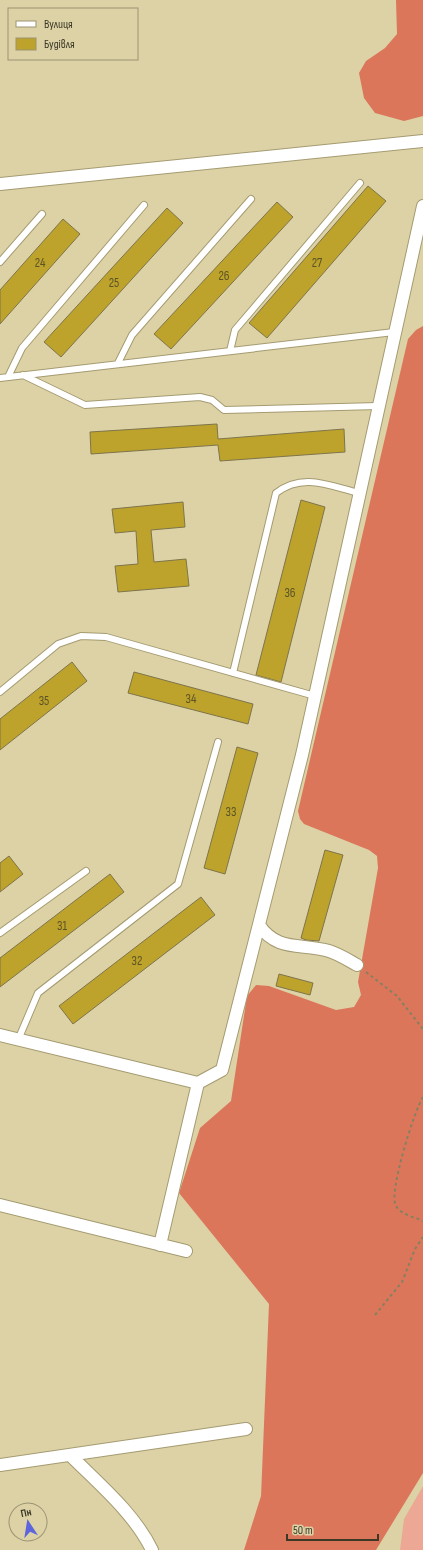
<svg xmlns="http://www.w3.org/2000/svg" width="423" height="1550" font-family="'Sofia Sans Condensed',sans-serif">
<rect width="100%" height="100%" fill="#dcd2a6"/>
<!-- green -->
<path fill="#eca895" d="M423,1486V1550H400L404,1519Z"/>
<!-- forest -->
<path fill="#dc765a" d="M396,0H423V116L404,121L375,113L364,98L359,73L366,61L385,48L397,34Z
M423,326V1473L376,1550H244L261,1496L269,1304L179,1193L200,1128L231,1101L247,996L256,985L269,986L336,1010L354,1007L361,995L358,982L378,868L377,856L369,850L304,824L300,819L298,811L408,339L416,330Z"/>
<!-- building -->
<path fill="#bda32b" stroke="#7e744b" d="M368,186L386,201L267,338L249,323Z
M277,202L293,217L171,349L154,334Z
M167,208L183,223L61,357L44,342Z
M63,219L80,234L0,324V290Z
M217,424L218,439L344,429L345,452L220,461L218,445L91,454L90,432Z
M301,500L325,507L281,682L256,675Z
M183,502L185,527L151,530L154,562L186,559L189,586L118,592L115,566L138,564L136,531L115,533L112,509Z
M72,662L87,681L0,750V719Z
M134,672L253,704L248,724L128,693Z
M237,747L258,753L225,874L204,868Z
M325,850L343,855L319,941L306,940L301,938Z
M9,856L23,874L0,892V863Z
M110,874L124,892L0,987V958Z
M201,897L215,915L73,1024L59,1006Z
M279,974L313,983L310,995L276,986Z"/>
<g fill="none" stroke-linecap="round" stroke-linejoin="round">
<!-- lane casing -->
<g stroke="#a59b71" stroke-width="8">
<path id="lane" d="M0,262L42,214
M230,351L235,330L360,183
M118,363L132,335L251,199
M23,375L85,405L200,397L212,400L224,410L378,406
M8,377L22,348L144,205
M0,378L394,332
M233,673L276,493C303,472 330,486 359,493
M0,692L58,644L81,636L106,637L315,696
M0,933L86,871
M18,1040L38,993L178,884L218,742"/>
</g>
<!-- street casing -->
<g stroke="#a59b71" stroke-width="14">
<path id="street" d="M0,184L423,141
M259,925C277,952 301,943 329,951C339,954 348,960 357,965
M0,1035L198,1083L222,1070L302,755L423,206
M0,1205L186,1251
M160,1245L198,1083
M70,1455C99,1484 134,1513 152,1550
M0,1465L246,1429"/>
</g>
<!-- path -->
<path stroke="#868061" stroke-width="2" stroke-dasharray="3 3" stroke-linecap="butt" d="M366,972L397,996L423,1029
M423,1097C414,1111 388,1194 396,1206C401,1215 415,1217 423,1221
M375,1315L402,1282L415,1249L423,1237"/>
<!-- lane -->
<use href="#lane" stroke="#fff" stroke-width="6"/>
<!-- street -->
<use href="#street" stroke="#fff" stroke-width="12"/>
</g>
<g text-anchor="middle" stroke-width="4" stroke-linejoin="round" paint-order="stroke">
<!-- number labels -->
<g font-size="13" fill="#5c5327">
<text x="40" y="267">24</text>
<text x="317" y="267">27</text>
<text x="224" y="280">26</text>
<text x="114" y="287">25</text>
<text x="290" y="597">36</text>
<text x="191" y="703">34</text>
<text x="44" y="705">35</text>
<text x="231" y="816">33</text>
<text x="62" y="930">31</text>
<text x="137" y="965">32</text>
</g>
</g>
<!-- legend -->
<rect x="8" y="8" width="130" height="52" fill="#dcd2a6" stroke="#9c9473"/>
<rect x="16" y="21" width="20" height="6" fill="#ffffff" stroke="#9c9473"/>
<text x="44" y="28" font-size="12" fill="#3c3826">Вулиця</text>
<rect x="16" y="38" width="20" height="12" fill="#bda32b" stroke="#9c9473"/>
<text x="44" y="48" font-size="12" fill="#3c3826">Будівля</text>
<!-- north arrow -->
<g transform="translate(28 1522) rotate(348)"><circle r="19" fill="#dcd2a6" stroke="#9c9473"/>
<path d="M0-3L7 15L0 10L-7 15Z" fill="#5d64dc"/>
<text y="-6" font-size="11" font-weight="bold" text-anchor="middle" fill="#3c3826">Пн</text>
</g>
<!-- scale -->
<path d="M287 1534v6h91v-6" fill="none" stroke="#3c3826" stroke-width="2"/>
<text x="293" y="1534" font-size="12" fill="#3c3826" stroke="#dcd2a6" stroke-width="3" paint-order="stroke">50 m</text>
</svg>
